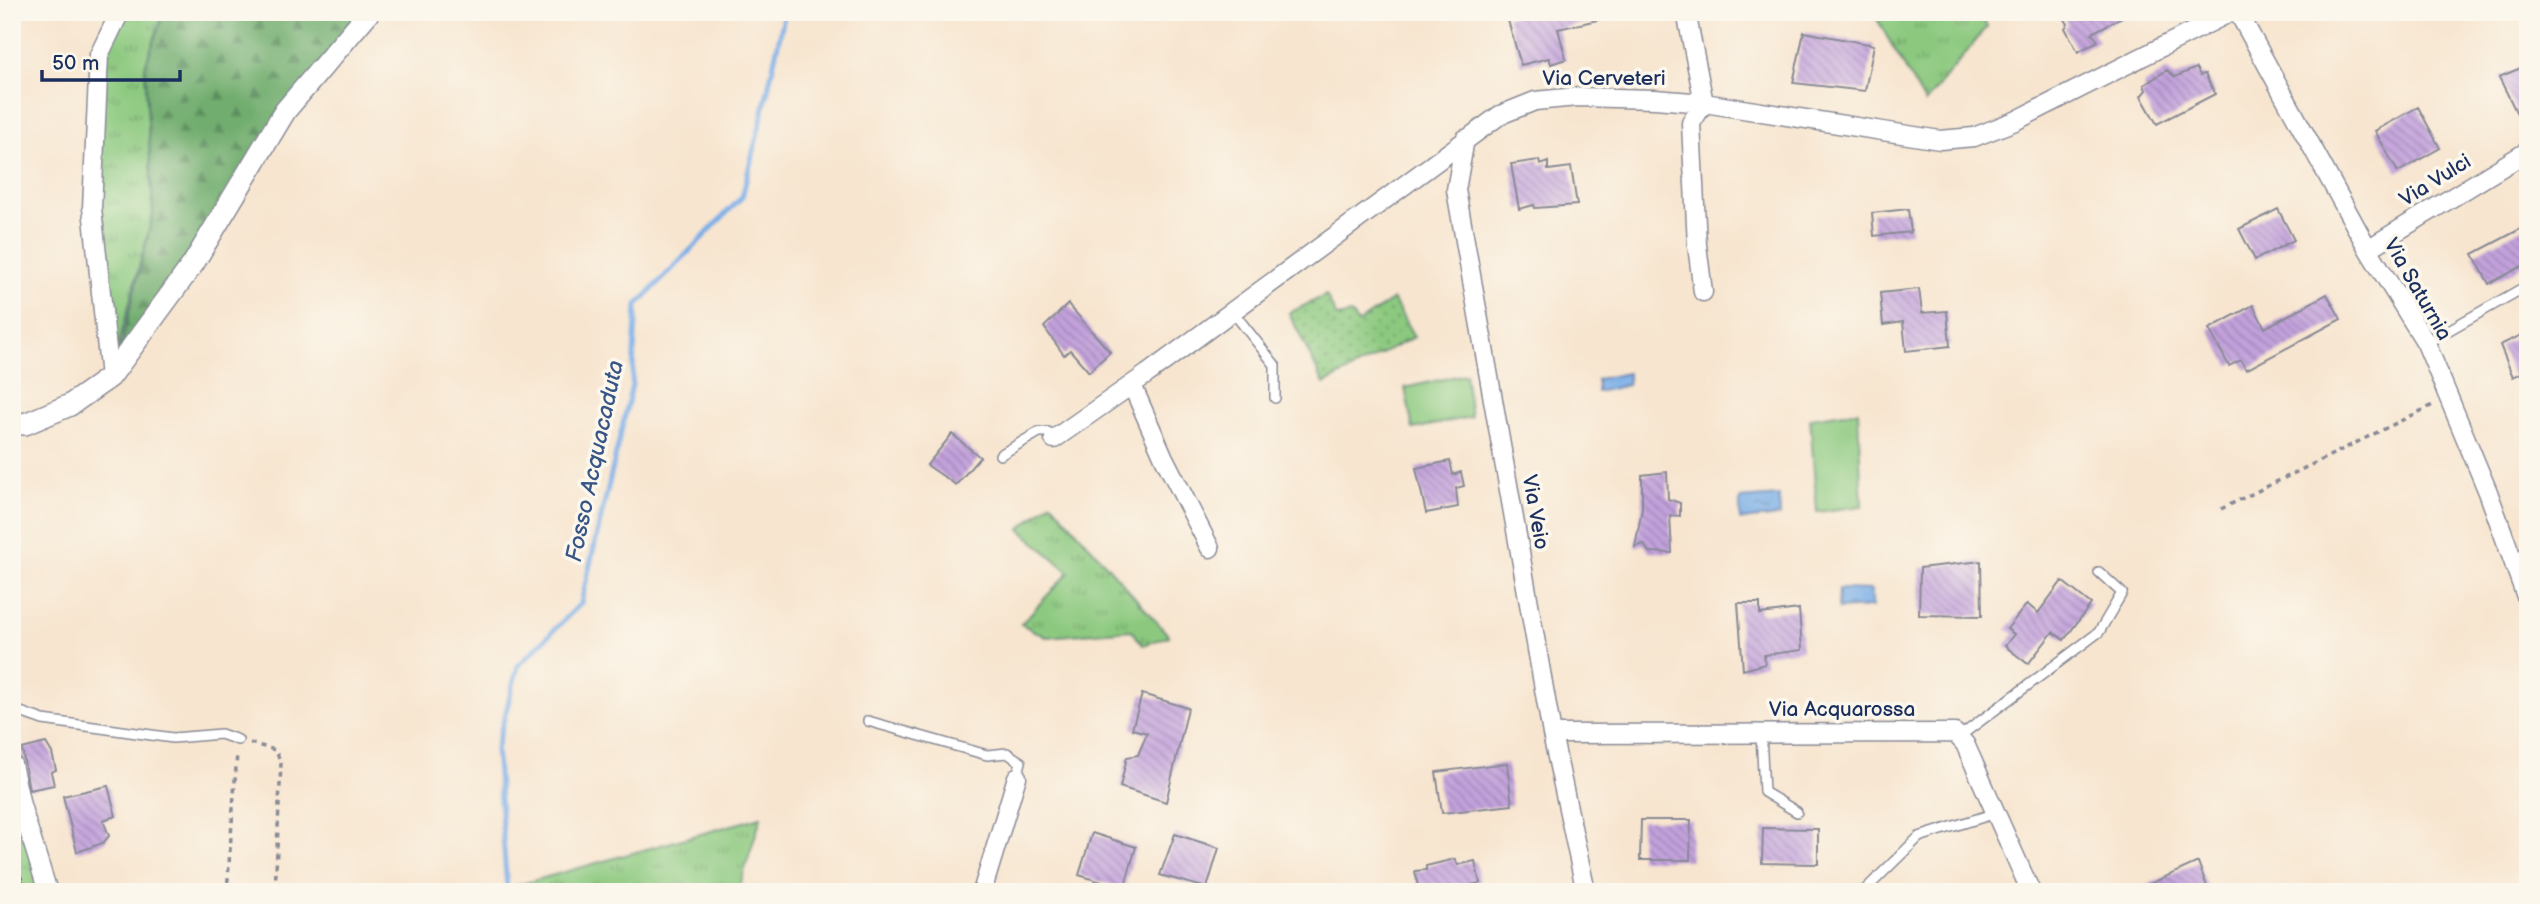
<svg xmlns="http://www.w3.org/2000/svg" width="2540" height="904" font-family="'Balsamiq Sans',sans-serif">
<defs>
<pattern id="grass-tufts" width="24" height="20" patternUnits="userSpaceOnUse" patternTransform="scale(1.75)"><rect width="24" height="20" fill="#8cc97f"/><path d="M3 7l-1-3M5 7V3M7 7l1-3M15 17l-1-3M17 17v-4M19 17l1-3" fill="none" stroke="#72a46b"/></pattern>
<pattern id="forest-firs" width="22" height="20" patternUnits="userSpaceOnUse" patternTransform="scale(1.75)"><rect width="22" height="20" fill="#71ad6e"/><path d="M5 1l3.5 6h-7zM16 11l3.5 6h-7z" fill="#5c8d5e"/></pattern>
<pattern id="park-dots" width="8" height="8" patternUnits="userSpaceOnUse" patternTransform="scale(1.75)"><rect width="8" height="8" fill="#8cc97f"/><path d="M2 2h.1M6 6h.1" fill="none" stroke="#72a46b" stroke-width="1.8" stroke-linecap="round"/></pattern>
<pattern id="water-ripples" width="26" height="14" patternUnits="userSpaceOnUse" patternTransform="scale(1.75)"><rect width="26" height="14" fill="#7aaee7"/><path d="M2 4q2-2 4 0t4 0M15 11q2-2 4 0t4 0" fill="none" stroke="#638ebe"/></pattern>
<pattern id="building-back-hatch" width="6" height="6" patternUnits="userSpaceOnUse" patternTransform="scale(1.75)"><rect width="6" height="6" fill="#c3a2dc"/><path d="M-1 5l2 2M0 0l6 6M5-1l2 2" fill="none" stroke="#9e84b6"/></pattern>
</defs>
<rect width="100%" height="100%" fill="#fbf7ec"/>
<filter id="ink" filterUnits="userSpaceOnUse"><feTurbulence type="fractalNoise" baseFrequency=".0143" numOctaves="2"/><feDisplacementMap in="SourceGraphic" scale="14" xChannelSelector="R" yChannelSelector="G"/><feConvolveMatrix kernelMatrix="1 2 1 2 8 2 1 2 1" color-interpolation-filters="sRGB"/></filter>
<filter id="wash" filterUnits="userSpaceOnUse"><feTurbulence type="fractalNoise" baseFrequency=".00686" numOctaves="4" result="noise"/><feDisplacementMap in="SourceGraphic" scale="28" xChannelSelector="R" yChannelSelector="G"/><feGaussianBlur stdDeviation="1.57" result="paint"/><feColorMatrix in="noise" values="0 0 0 0 0 0 0 0 0 0 0 0 0 0 0 0 0 1.4 0 .05"/><feComposite in="paint" operator="in"/></filter>
<g filter="url(#wash)">
<rect width="100%" height="100%" fill="#f7e5cf"/>
<!-- grass -->
<path fill="url(#grass-tufts)" stroke="#547c6e" stroke-width="2" d="M120,12H164L145,66L153,214L110,377L92,208L99,55Z
M1873,12H1980L1987,27L1925,103Z
M1051,502L1169,636L1143,645L1131,630L1046,637L1021,624L1069,572L1020,529Z
M12,764L48,892H12Z
M761,817L738,892H504L507,888Z"/>
<!-- forest -->
<path fill="url(#forest-firs)" stroke="#466e66" stroke-width="2" d="M164,12H369L285,111L117,362L153,214L145,66Z"/>
<!-- park -->
<path fill="url(#park-dots)" stroke="#547c6e" stroke-width="2" d="M1326,295L1337,317L1351,314L1358,323L1393,299L1414,337L1324,384L1289,313Z"/>
<!-- pitch -->
<path fill="#8cc97f" stroke="#547c6e" stroke-width="2" d="M1465,374L1471,417L1413,429L1405,388Z
M1858,411L1862,506L1817,512L1810,418Z"/>
<!-- water -->
<path fill="url(#water-ripples)" stroke="#4a6ea2" stroke-width="2" d="M1628,373V385L1597,392V379Z
M1779,496L1780,516L1740,520V499Z
M1839,589L1872,590V607L1838,609Z"/>
<g fill="none" stroke-linecap="round" stroke-linejoin="round">
<!-- stream -->
<path stroke="#7aaee7" stroke-width="5" d="M504,892L507,888L496,749L518,666L581,603L632,385L637,305L742,197L763,112L785,12"/>
</g>
<g id="blocks">
<!-- building -->
<path fill="url(#building-back-hatch)" d="M1526,12H1605L1606,18L1558,29L1566,59L1551,64L1549,58L1521,65L1507,17Z
M2060,12H2131L2092,33L2098,41L2078,52L2065,28L2068,24Z
M1804,32L1874,45L1865,91L1793,83Z
M2528,65V136L2499,77Z
M2196,68L2200,75L2205,74L2215,94L2157,124L2141,96L2146,90L2144,85L2167,70L2175,77Z
M2418,107L2440,148L2398,172L2375,131Z
M1539,160L1540,165L1548,162V170L1571,167L1577,205L1535,208L1534,205L1519,209L1511,164Z
M1908,209L1911,232L1874,236L1872,213Z
M2278,209L2294,240L2255,260L2239,229Z
M2528,225V263L2489,284L2473,254Z
M1919,289L1922,313L1947,311L1950,346L1906,351L1903,322L1883,325L1880,293Z
M2327,294L2341,319L2246,370L2241,360L2229,366L2209,329L2253,305L2265,328Z
M1068,304L1110,352L1089,372L1070,350L1064,355L1044,327Z
M2528,332V370L2513,377L2500,345Z
M952,434L980,457L956,485L927,465Z
M1450,461L1453,475L1461,472L1464,486L1456,488L1458,507L1426,513L1416,468Z
M1667,472L1668,499L1680,503V516L1670,515L1672,553L1649,552L1644,544L1635,547L1642,509V475Z
M1981,561L1982,616L1919,615L1920,568Z
M2062,581L2091,604L2064,640L2053,632L2028,664L2005,646L2014,634L2007,629L2027,604L2038,613Z
M1738,603H1760V614L1799,609L1802,650L1764,655L1765,664L1743,670Z
M1142,694L1188,708L1166,802L1120,787L1127,757L1138,755L1147,733L1132,729Z
M46,743L52,753L56,770L51,772L54,785L29,790L22,749Z
M1507,763L1512,805L1442,813L1436,772Z
M108,786L116,816L103,820L109,836L103,843L77,852L63,796Z
M1641,820H1691L1690,860H1640Z
M1763,828L1818,829V864L1762,863Z
M1092,833L1136,847L1124,889L1079,875Z
M1175,834L1219,848L1207,888L1160,875Z
M1455,859L1458,865L1475,861L1480,883L1464,887L1458,892H1419L1415,871L1426,870V866Z
M2198,862L2209,892H2132Z"/>
</g>
</g>
<g filter="url(#ink)">
<use href="#blocks" fill-opacity="0" stroke="#898a96" stroke-width="2"/>
<g fill="none" stroke-linecap="round" stroke-linejoin="round">
<!-- service casing -->
<g stroke="#898a96" stroke-width="12">
<path id="service" d="M1233,312L1275,365V398
M2426,343L2523,288
M1000,455L1039,432H1048L1054,439
M12,709L43,720L173,738L221,734L238,740
M868,721L987,755L1007,753L1021,762L1017,777
M1761,733L1764,792L1797,812
M1959,737L2099,632L2122,593L2099,572
M1863,892L1919,837L1996,813"/>
</g>
<!-- minor casing -->
<g stroke="#898a96" stroke-width="21">
<path id="minor" d="M1686,12L1704,103L1691,123L1697,245L1703,292
M2238,12L2368,249L2426,343L2488,492L2528,602
M1465,139L1456,190L1552,734L1586,892
M2368,249L2528,151
M110,377L92,208L99,55L120,12
M1132,385L1164,458L1210,548
M1054,439L1147,374L1500,115L1535,101L1577,97L1655,99L1704,103L1940,140L1974,137L2015,121L2231,12
M1552,734L1955,733L1965,744L2031,892
M12,764L21,805L48,892
M982,892L1017,777"/>
</g>
<!-- tertiary casing -->
<g stroke="#898a96" stroke-width="24">
<path id="tertiary" d="M12,423L25,424L70,405L110,377L193,264L285,111L369,12"/>
</g>
<!-- path -->
<path stroke="#898a96" stroke-width="3.5" stroke-dasharray="5 5" stroke-linecap="butt" d="M2221,509L2433,405
M250,743L275,750L281,762L275,892
M227,892L237,753"/>
<!-- service -->
<use href="#service" stroke="#fff" stroke-width="9"/>
<!-- minor -->
<use href="#minor" stroke="#fff" stroke-width="18"/>
<!-- tertiary -->
<use href="#tertiary" stroke="#fff" stroke-width="21"/>
<!-- rail casing -->
<g stroke="#1b2f5e" stroke-width="8">
<path id="rail" d="M12,860L23,892"/>
</g>
<!-- rail -->
<use href="#rail" stroke="#fbf7ec" stroke-width="5" stroke-dasharray="16" stroke-linecap="butt"/>
</g>
</g>
<g text-anchor="middle" stroke-width="7" stroke-linejoin="round" paint-order="stroke">
<!-- street labels -->
<g font-size="21" fill="#1b2f5e" stroke="#fbf7ec">
<text x="1604" y="85">Via Cerveteri</text>
<text transform="translate(2435 180) rotate(-32)" y="7">Via Vulci</text>
<text transform="translate(2418 289) rotate(60)" y="7">Via Saturnia</text>
<text transform="translate(1536 512) rotate(80)" y="7">Via Veio</text>
<text x="1842" y="716">Via Acquarossa</text>
</g>
<!-- water labels -->
<g font-size="23" font-style="italic" fill="#385587" stroke="#fbf7ec">
<text transform="translate(594 461) rotate(-78)" y="8">Fosso Acquacaduta</text>
</g>
</g>
<!-- margin -->
<rect width="2540" height="904" fill="none" stroke="#fbf7ec" stroke-width="42"/>
<!-- scale -->
<path d="M42 70v10h138v-10" fill="none" stroke="#1b2f5e" stroke-width="3.5"/>
<text x="52" y="70" font-size="21" fill="#1b2f5e" stroke="#fbf7ec" stroke-width="5" paint-order="stroke">50 m</text>
</svg>
